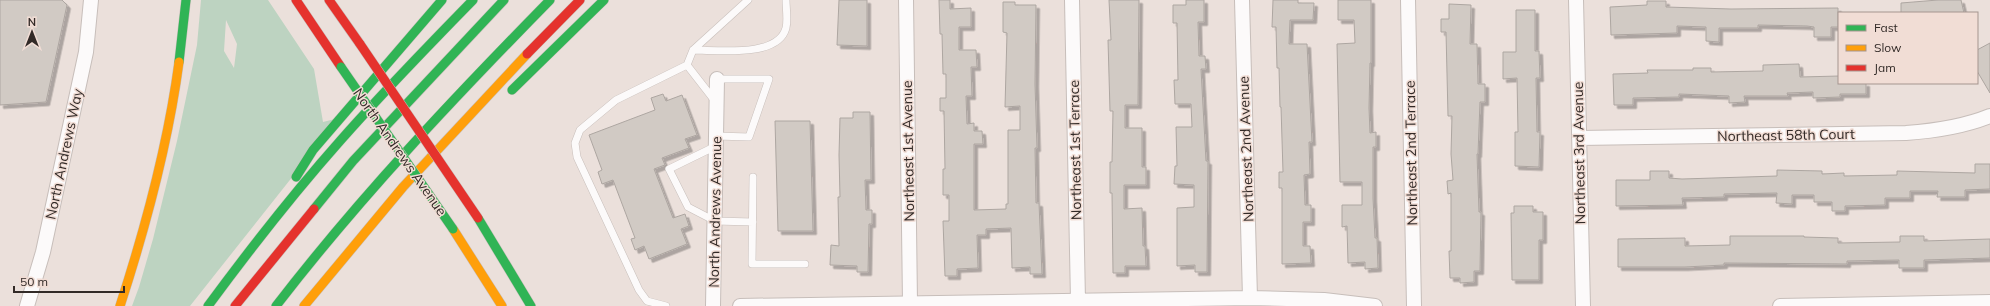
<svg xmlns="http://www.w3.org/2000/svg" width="1990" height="306" font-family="Mulish,sans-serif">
<defs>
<filter id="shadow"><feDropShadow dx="3.5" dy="3.5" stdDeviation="0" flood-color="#0004"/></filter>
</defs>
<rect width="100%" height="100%" fill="#ebe0db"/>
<!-- green -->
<path fill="#bdd3c1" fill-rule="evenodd" d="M201,0H268L314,69L323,122L339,118L190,306H132L139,287L153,239L177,141L197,45ZM226,20L237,44L234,68L224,51Z"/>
<!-- building -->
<path fill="#d1cac4" stroke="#ada6a1" filter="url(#shadow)" d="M0,0H62L67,5L46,102L0,105Z
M839,0H867V46L837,45Z
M939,0H950V9L971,8V27H959V50H976L977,67H971L972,96H966L967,124L974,123V131H982L983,144H974V210L1006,209V204H1008V130H1020V106L1005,107L1007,33L1003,32V2H1015V5H1036L1035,84L1037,148H1035L1036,203H1039L1042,274H1030V267L1012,268L1011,228L986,229V235H977L978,268L957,269V276H945L943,221H949V195H943V169H945L944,111H940V98H946V74H943L942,34H940Z
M1109,0H1139L1138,105H1125V128H1142V167H1146V185H1124V209L1142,208L1143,246H1145L1146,266H1125V273H1113L1112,193H1110V162H1112L1113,111H1110L1108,40H1111Z
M1186,0H1204V22H1198L1199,56H1205L1206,69H1201L1206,161H1208L1207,272H1195V265L1177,266V208L1194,207V185L1174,184L1175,166H1177L1176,127H1192L1191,104H1175L1174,80H1178L1177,23H1173V5H1186Z
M1273,0H1298V3H1314L1313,20H1290L1289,44H1307L1312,142H1309L1310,174L1304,175L1305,205H1311V222H1303V246H1310L1311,263L1282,264V188H1279V172H1283L1281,107H1280L1279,68H1277L1276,27H1272Z
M1338,0H1371V63H1370L1369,108L1370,133L1376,132V147H1373V198L1375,238H1377L1378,268L1365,269V262L1348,263L1347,226L1342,227V205H1362V182H1340L1337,44L1355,43L1354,20H1338Z
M1938,0H1961L1964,13H1901V3Z
M1647,1H1666V7L1731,9L1838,8V27H1831V37H1814V27L1807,26L1758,25V28H1719V42L1706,41V27L1677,26V33L1611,35L1610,7L1647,5Z
M1449,4L1471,5L1470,44H1477L1478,84H1485V102H1480L1478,154H1477L1479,212H1481L1480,271H1474V282L1460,283V278H1450L1449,251H1451V193L1448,194L1447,181L1453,180L1451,154L1452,116H1448L1446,32H1441V19H1449Z
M1516,10H1535V51H1539L1540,78H1536L1537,132H1540L1539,167L1515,166V132H1518L1517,78L1503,79V52H1516Z
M1990,43V93L1977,71V50Z
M1799,64L1800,77L1839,76V83H1866V94H1840V97L1813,98V92L1787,93L1788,96H1744L1745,102L1729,103V96L1679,94V97L1633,98V105H1614L1613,74L1648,73L1647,70H1693V68H1711V72L1763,71V65Z
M663,94L666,101L682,95L697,135L685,139L689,148L662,158L665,165L654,169L673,218L685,214L689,226L681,229L687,244L649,259L644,246L635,250L631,239L635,238L613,180L602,184L598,172L602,170L589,135L655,110L651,98Z
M853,112H870L871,180H865L866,210H872V224H869L868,272H857V266L830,265L831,245L839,246L838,197H840L839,155L840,118H853Z
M775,121H810L813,231H778Z
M1975,164H1990V189L1965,190V197H1937L1938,191H1910V198H1885V205L1845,206V211H1832V202H1814V195H1792V204L1776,203L1777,193L1724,194V197L1682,198L1683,205L1616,206V180H1650V171H1669V178L1682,179L1777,176V170L1822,171V174L1844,173V176L1897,175V171L1975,173Z
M1514,206H1533V212H1543V240H1539V280H1512L1511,213H1514Z
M1730,236H1804V237L1838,238V243L1900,242V236H1924V241L1990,239V258L1924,260V268H1899V260L1847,261V264L1724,263V265L1685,267H1618V239L1685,238V246L1730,245Z"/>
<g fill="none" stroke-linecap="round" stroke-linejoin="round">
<!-- lane casing -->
<g stroke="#c7beba" stroke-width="8">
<path id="lane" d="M693,50C718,50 778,58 786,28C788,20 786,8 786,0
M687,65L693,50L748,0
M716,136L749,137L769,79H717
M716,146L669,169L688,207L715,221L753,222
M753,177L752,264H805
M666,306L647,301L639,290L577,157L575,143L580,130L616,100L687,65L715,101"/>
</g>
<!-- street casing -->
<g stroke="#c7beba" stroke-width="16">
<path id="street" d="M906,0L910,302
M1072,0L1078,301
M1242,0L1250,298
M1408,0L1414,306
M1576,0L1583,306
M1579,138L1906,133C1935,131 1963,127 1990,116
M27,306L43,252L86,52L91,0
M713,306L717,79
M740,306L1250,298L1324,300L1375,306
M1780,306L1990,302"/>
</g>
<!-- fast casing -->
<g stroke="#c7beba" stroke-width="10">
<path id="fast" d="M179,62L186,0
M512,90L604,0
M296,177L313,150L442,0
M314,209L353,161L504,0
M478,218L531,306
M208,306C250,249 293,194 340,141C383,92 428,46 473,0
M276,306C360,197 454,98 550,0"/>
</g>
<!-- slow casing -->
<g stroke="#c7beba" stroke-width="10">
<path id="slow" d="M453,229L502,306
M120,306C146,226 168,145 179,62
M304,306L403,187L527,54"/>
</g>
<!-- jam casing -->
<g stroke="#c7beba" stroke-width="10">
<path id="jam" d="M296,0L341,67
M329,0L360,44
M527,54L580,0
M235,306L314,209"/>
</g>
<!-- lane -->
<use href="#lane" stroke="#fcfafa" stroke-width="7"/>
<!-- street -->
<use href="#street" stroke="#fcfafa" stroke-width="14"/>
<!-- fast -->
<use href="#fast" stroke="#30b455" stroke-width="9"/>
<!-- slow -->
<use href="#slow" stroke="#ff9f0a" stroke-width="9"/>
<!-- jam -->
<use href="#jam" stroke="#e5322d" stroke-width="9"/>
<!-- fast-bridge casing -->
<g stroke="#c7beba" stroke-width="10" stroke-linecap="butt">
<path id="fast-bridge" d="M341,67L453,229"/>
</g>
<!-- jam-bridge casing -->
<g stroke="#c7beba" stroke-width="10" stroke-linecap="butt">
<path id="jam-bridge" d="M360,44L478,218"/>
</g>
<!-- fast-bridge -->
<use href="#fast-bridge" stroke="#30b455" stroke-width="9"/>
<!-- jam-bridge -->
<use href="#jam-bridge" stroke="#e5322d" stroke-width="9"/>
</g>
<g text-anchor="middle" stroke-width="3" stroke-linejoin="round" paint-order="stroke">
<!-- street labels -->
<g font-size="14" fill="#322a27" stroke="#f1ddd5">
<text transform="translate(1786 135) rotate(-1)" y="5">Northeast 58th Court</text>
<text transform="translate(1246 149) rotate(-92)" y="5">Northeast 2nd Avenue</text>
<text transform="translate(1075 150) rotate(-91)" y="5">Northeast 1st Terrace</text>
<text transform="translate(908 151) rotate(-91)" y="5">Northeast 1st Avenue</text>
<text transform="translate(400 152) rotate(55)" y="5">North Andrews Avenue</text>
<text transform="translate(1411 153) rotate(-91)" y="5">Northeast 2nd Terrace</text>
<text transform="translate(1579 153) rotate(-91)" y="5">Northeast 3rd Avenue</text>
<text transform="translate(64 154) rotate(-78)" y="5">North Andrews Way</text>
<text transform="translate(715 212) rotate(-89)" y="5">North Andrews Avenue</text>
</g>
</g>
<!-- legend -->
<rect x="1838" y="12" width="140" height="72" fill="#f1ddd5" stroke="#a5958f"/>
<rect x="1846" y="25" width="20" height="6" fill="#30b455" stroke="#a5958f"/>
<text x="1874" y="32" font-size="12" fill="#322a27">Fast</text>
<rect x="1846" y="45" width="20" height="6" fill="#ff9f0a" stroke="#a5958f"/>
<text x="1874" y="52" font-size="12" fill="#322a27">Slow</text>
<rect x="1846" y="65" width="20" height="6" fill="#e5322d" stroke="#a5958f"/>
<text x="1874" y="72" font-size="12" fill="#322a27">Jam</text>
<!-- north arrow -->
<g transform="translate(32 32)" stroke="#f1ddd5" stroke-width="3" paint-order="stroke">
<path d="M0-3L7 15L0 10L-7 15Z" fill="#322a27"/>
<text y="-6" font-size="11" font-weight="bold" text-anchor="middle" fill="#322a27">N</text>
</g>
<!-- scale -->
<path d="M14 286v6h110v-6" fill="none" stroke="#322a27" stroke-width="2"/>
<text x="20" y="286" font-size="12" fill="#322a27" stroke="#f1ddd5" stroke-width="3" paint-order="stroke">50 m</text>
</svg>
